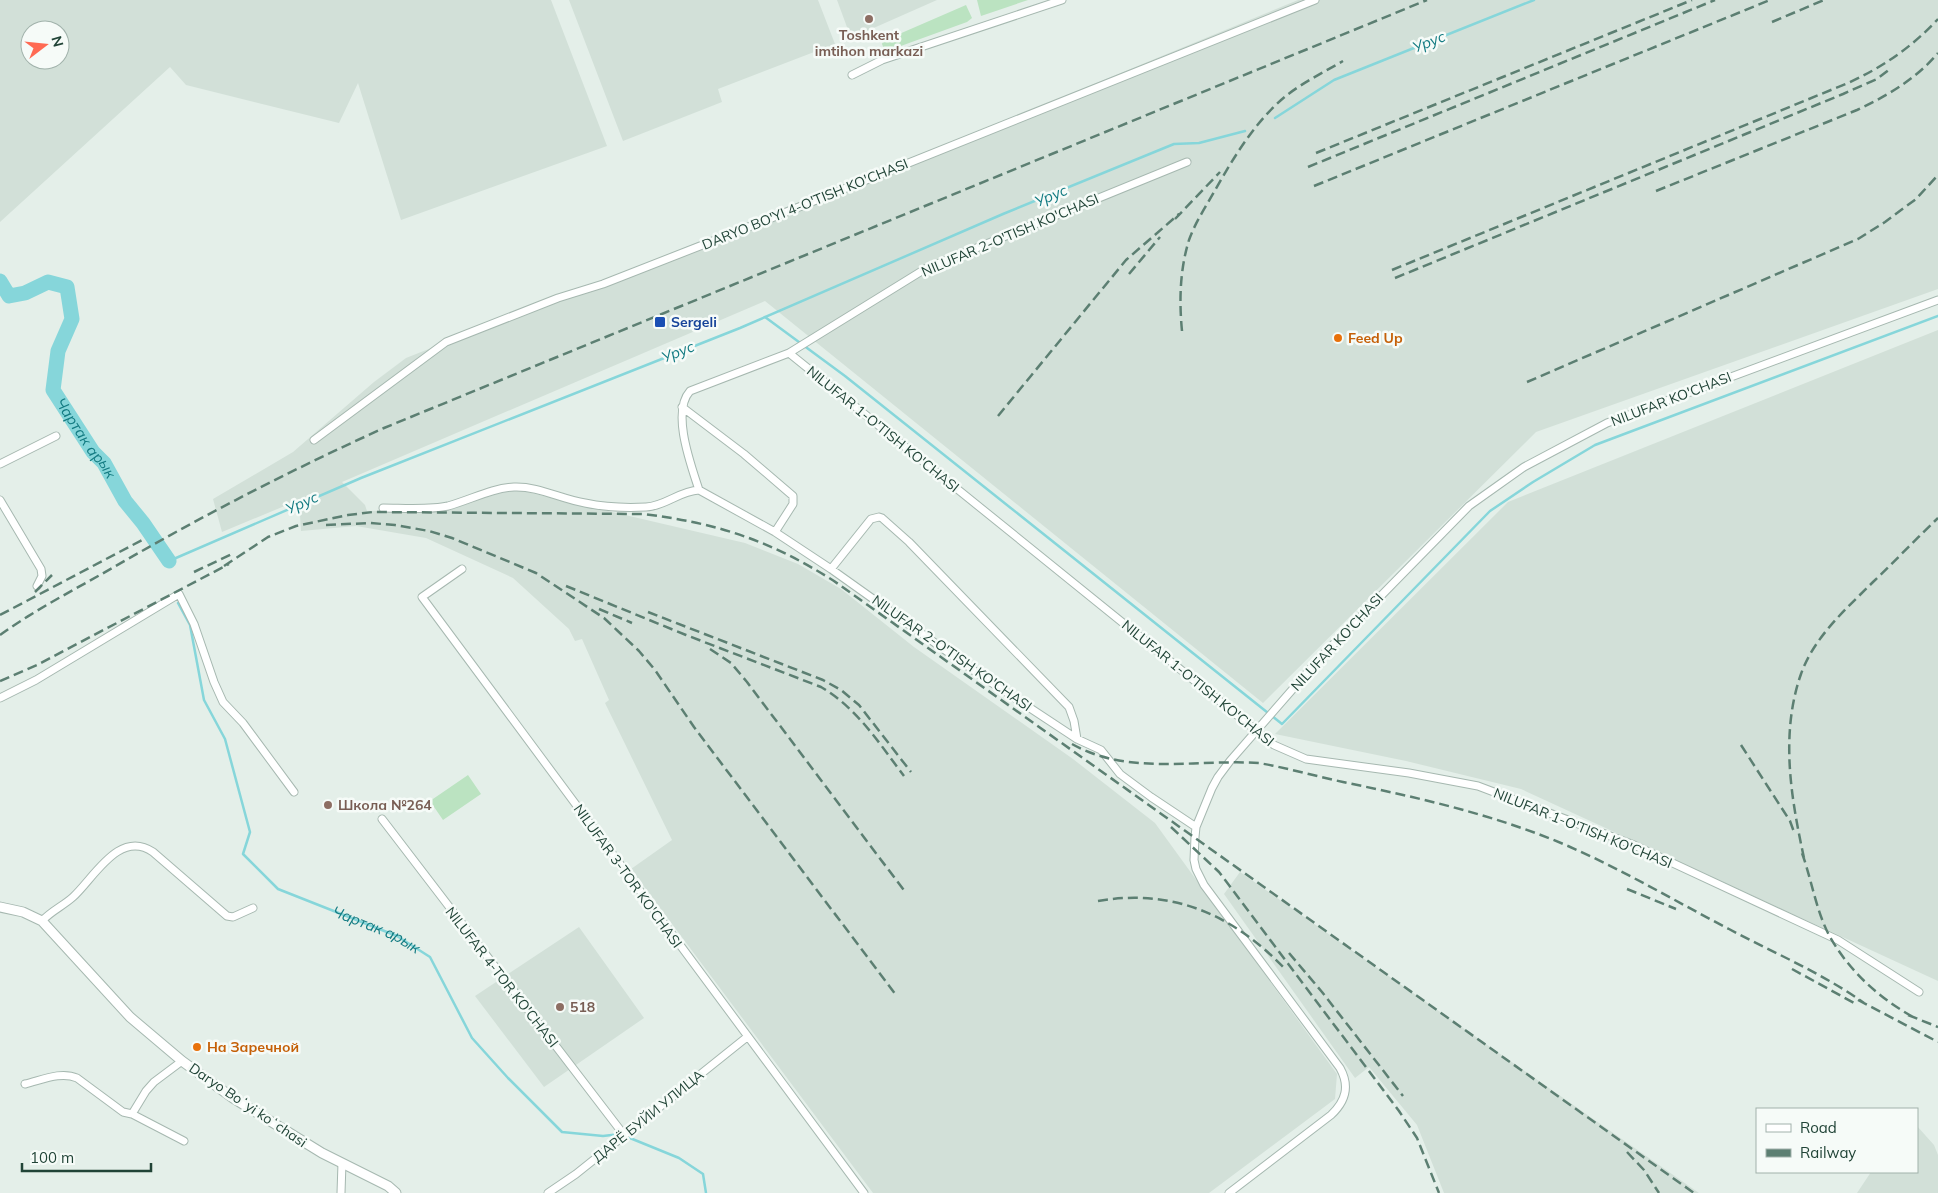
<svg xmlns="http://www.w3.org/2000/svg" width="1938" height="1193" font-family="Mulish,sans-serif">
<rect width="100%" height="100%" fill="#e4efe9"/>
<!-- built -->
<path fill="#d2e0d8" fill-rule="evenodd" d="M0,0H551L607,146L401,220L358,83L339,123L186,85L170,67L0,222ZM30,30H60V60H30Z
M569,0H818L835,44L718,89L722,102L623,141Z
M837,0H937L851,38Z
M1298,0H1938V289L1536,432L1263,703L765,301L342,482L365,505L367,511L448,509L500,493L518,490L745,543L798,564L841,589L914,647L1073,759L1155,823L1337,1074L1335,1099L1209,1193H873L631,869L672,840L605,703L609,700L582,639L575,641L569,629L513,578L426,538L356,526L301,531L299,500L222,532L213,499L293,452L374,382L406,358L1011,118Z
M1938,330V981L1521,789L1406,761L1275,734L1508,502Z
M1240,872L1243,874L1699,1193H1444L1417,1125L1369,1067L1355,1078L1224,894Z
M579,927L644,1018L544,1087L475,996Z
M1917,1126L1934,1145L1938,1155V1193H1857L1871,1172H1917Z"/>
<!-- green -->
<path fill="#bbe3c1" d="M977,0H1028L981,16Z
M966,5L972,18L967,22L887,51L884,49L882,44L883,41Z
M468,775L481,794L443,820L430,801Z"/>
<g fill="none" stroke-linecap="round" stroke-linejoin="round">
<!-- stream -->
<g stroke="#86d6da" stroke-width="2.5">
<path d="M1275,118L1334,80L1534,0"/>
<path d="M765,317L845,376L1282,724L1490,511L1533,482L1595,445L1938,316"/>
<path d="M171,566L169,561L361,478L740,328L1003,214L1174,144L1199,143L1245,131"/>
<path id="s1" d="M178,603L190,625L204,700L225,739L250,832L243,854L278,889L397,936L430,957L472,1038L508,1078L562,1132L603,1136L620,1134"/>
<path d="M625,1136L679,1158L703,1174L706,1193"/>
</g>
<!-- river -->
<path stroke="#86d6da" stroke-width="15" id="s2" d="M0,281L9,296L25,293L48,282L67,287L72,319L58,351L53,390L93,452L104,463L125,501L143,523L169,561"/>
<!-- minor casing -->
<g stroke="#a6b8b0" stroke-width="9">
<path id="minor" d="M852,75L882,60L1062,0
M789,353L1274,745L1306,759L1409,773L1478,786L1634,845L1838,940L1919,992
M682,407L744,454L793,496V504L775,532
M314,440L446,342L558,298L603,284L774,217L1315,0
M0,464L56,436
M699,490C691,465 671,412 690,391L789,353L925,269L1187,162
M0,500L41,569L42,576L37,586
M383,508C402,508 431,510 448,506C470,500 492,488 514,487C538,486 561,499 585,503C604,507 627,508 646,507C666,506 679,491 699,490L775,532L831,569L980,675L1077,739L1101,750L1120,774L1151,797L1196,827
M462,569L422,597L864,1193
M831,569L871,519L879,517L882,518L909,542L1069,707L1074,721L1077,739
M0,698L36,680L179,594L194,624L214,682L223,702L243,723L294,792
M382,819L624,1135
M42,921C51,911 63,906 73,897C94,878 119,829 153,852L227,916L233,917L253,908
M25,1084C42,1080 61,1071 77,1078L123,1112L132,1114L184,1141
M132,1114L146,1091L154,1082L182,1061
M341,1193L342,1163
M548,1193L576,1174L747,1037
M1229,1193L1331,1115C1346,1101 1350,1086 1340,1068L1204,885L1196,869L1194,860L1195,837L1196,827L1212,788L1218,777L1230,761L1319,659L1469,506L1524,467L1607,423L1938,300"/>
</g>
<!-- tertiary casing -->
<g stroke="#a6b8b0" stroke-width="11">
<path id="tertiary" d="M0,907L23,912L42,921L130,1017L182,1061L233,1098L322,1153L388,1186L396,1193"/>
</g>
<!-- minor -->
<use href="#minor" stroke="#fff" stroke-width="7"/>
<!-- tertiary -->
<use href="#tertiary" stroke="#fff" stroke-width="9"/>
<!-- rail -->
<path stroke="#5c7f72" stroke-width="2.5" stroke-dasharray="10 5" stroke-linecap="butt" d="M1772,22L1824,0
M1316,153L1692,0
M1308,167L1715,0
M1314,186L1770,0
M1656,191L1857,110C1887,96 1916,79 1938,53
M1175,219L1220,172
M1392,270L1848,83C1883,67 1912,47 1938,19
M1129,274L1160,237
M1395,278L1843,94L1877,79L1890,69
M1182,331C1179,300 1180,269 1189,240C1195,223 1205,208 1214,192C1234,157 1255,121 1287,95C1304,82 1324,72 1343,61
M1527,382L1858,239L1885,222L1916,199L1938,175
M998,416L1126,260L1179,214
M326,525L370,523L395,525L429,531L452,538L536,573L604,618L639,651L655,670L694,727L896,995
M224,566L268,537L296,526L348,515L373,512L643,514C718,523 771,541 834,581L1694,1193
M194,572L234,553
M566,586L686,635L821,687C857,708 879,743 904,776
M35,592L52,575
M599,609L632,623
M648,612L823,680L841,690L859,705L911,772
M0,615L144,539
M0,635C36,609 76,589 114,567C202,516 291,470 384,428L1427,0
M710,649L731,663L747,682L906,893
M0,681L37,665L229,564
M1072,744C1128,776 1197,759 1259,763C1287,768 1315,776 1343,782C1420,798 1496,815 1568,846C1623,870 1675,901 1729,929C1774,953 1822,973 1864,1003
M1741,745L1790,821L1794,832
M1171,827L1219,872L1399,1111L1417,1138L1439,1193
M1802,853C1812,881 1816,911 1830,937C1850,972 1880,999 1915,1018
M1804,858C1791,798 1780,734 1801,674C1814,637 1846,609 1873,582C1895,561 1916,539 1938,518
M1627,889L1676,909
M1098,901C1173,888 1234,915 1286,970
M1289,953L1322,992L1403,1096
M1792,969L1856,1004
M1858,1000L1938,1042
M1908,1015L1938,1027
M1627,1152L1644,1170L1659,1193"/>
</g>
<!-- markers -->
<g fill="#8d6e63" stroke="#f6fbf8" stroke-width="2">
<circle cx="869" cy="19" r="5"/>
<circle cx="328" cy="805" r="5"/>
<circle cx="560" cy="1007" r="5"/>
</g>
<rect fill="#1a4fb4" stroke="#f6fbf8" stroke-width="2" x="654" y="316" width="12" height="12" rx="2.5"/>
<g fill="#e8710a" stroke="#f6fbf8" stroke-width="2">
<circle cx="1338" cy="338" r="5"/>
<circle cx="197" cy="1047" r="5"/>
</g>
<g text-anchor="middle" stroke-width="5" stroke-linejoin="round" paint-order="stroke">
<!-- education labels -->
<g font-size="14" font-weight="bold" fill="#785e54" stroke="#f6fbf8" text-anchor="start">
<text x="869" y="40" text-anchor="middle">Toshkent<tspan x="869" dy="16">imtihon markazi</tspan></text>
<text x="338" y="810">Школа №264</text>
<text x="570" y="1012">518</text>
</g>
<!-- street labels -->
<g font-size="14" fill="#214437" stroke="#f6fbf8">
<text transform="translate(805 204) rotate(-22)" y="5">DARYO BO'YI 4-O'TISH KO'CHASI</text>
<text transform="translate(1010 235) rotate(-23)" y="5">NILUFAR 2-O'TISH KO'CHASI</text>
<text transform="translate(1671 399) rotate(-21)" y="5">NILUFAR KO'CHASI</text>
<text transform="translate(883 429) rotate(39)" y="5">NILUFAR 1-O'TISH KO'CHASI</text>
<text transform="translate(1337 642) rotate(-47)" y="5">NILUFAR KO'CHASI</text>
<text transform="translate(952 653) rotate(35)" y="5">NILUFAR 2-O'TISH KO'CHASI</text>
<text transform="translate(1198 683) rotate(39)" y="5">NILUFAR 1-O'TISH KO'CHASI</text>
<text transform="translate(1583 828) rotate(22)" y="5">NILUFAR 1-O'TISH KO'CHASI</text>
<text transform="translate(628 876) rotate(54)" y="5">NILUFAR 3-TOR KO'CHASI</text>
<text transform="translate(502 977) rotate(52)" y="5">NILUFAR 4-TOR KO'CHASI</text>
<text transform="translate(248 1105) rotate(34)" y="5">Daryo Boʻyi koʻchasi</text>
<text transform="translate(648 1116) rotate(-39)" y="5">ДАРЁ БУЙИ УЛИЦА</text>
</g>
<!-- transit labels -->
<g font-size="14" font-weight="bold" fill="#164399" stroke="#f6fbf8" text-anchor="start">
<text x="671" y="327">Sergeli</text>
</g>
<!-- food labels -->
<g font-size="14" font-weight="bold" fill="#c56008" stroke="#f6fbf8" text-anchor="start">
<text x="1348" y="343">Feed Up</text>
<text x="207" y="1052">На Заречной</text>
</g>
<!-- water labels -->
<g font-size="15" font-style="italic" fill="#137b82" stroke="#f6fbf8">
<text transform="translate(1429 42) rotate(-22)" y="5">Урус</text>
<text transform="translate(1051 196) rotate(-23)" y="5">Урус</text>
<text transform="translate(678 352) rotate(-22)" y="5">Урус</text>
<text dy="5" stroke="none"><textPath href="#s2" startOffset="244">Чартак арык</textPath></text>
<text transform="translate(302 503) rotate(-24)" y="5">Урус</text>
<text dy="5" stroke="none"><textPath href="#s1" startOffset="421">Чартак арык</textPath></text>
</g>
</g>
<!-- legend -->
<rect x="1756" y="1108" width="162" height="65" fill="#f6fbf8" stroke="#a1b2ab"/>
<rect x="1766" y="1124" width="25" height="8" fill="#ffffff" stroke="#a1b2ab"/>
<text x="1800" y="1133" font-size="15" fill="#214437">Road</text>
<rect x="1766" y="1149" width="25" height="8" fill="#5c7f72" stroke="#a1b2ab"/>
<text x="1800" y="1158" font-size="15" fill="#214437">Railway</text>
<!-- north arrow -->
<g transform="translate(45 45) rotate(74)"><circle r="24" fill="#f6fbf8" stroke="#a1b2ab"/>
<path d="M0-4L9 19L0 12L-9 19Z" fill="#ff6a53"/>
<text y="-8" font-size="14" font-weight="bold" text-anchor="middle" fill="#214437">N</text>
</g>
<!-- scale -->
<path d="M22 1163v8h129v-8" fill="none" stroke="#214437" stroke-width="2.5"/>
<text x="30" y="1163" font-size="15" fill="#214437" stroke="#f6fbf8" stroke-width="4" paint-order="stroke">100 m</text>
</svg>
